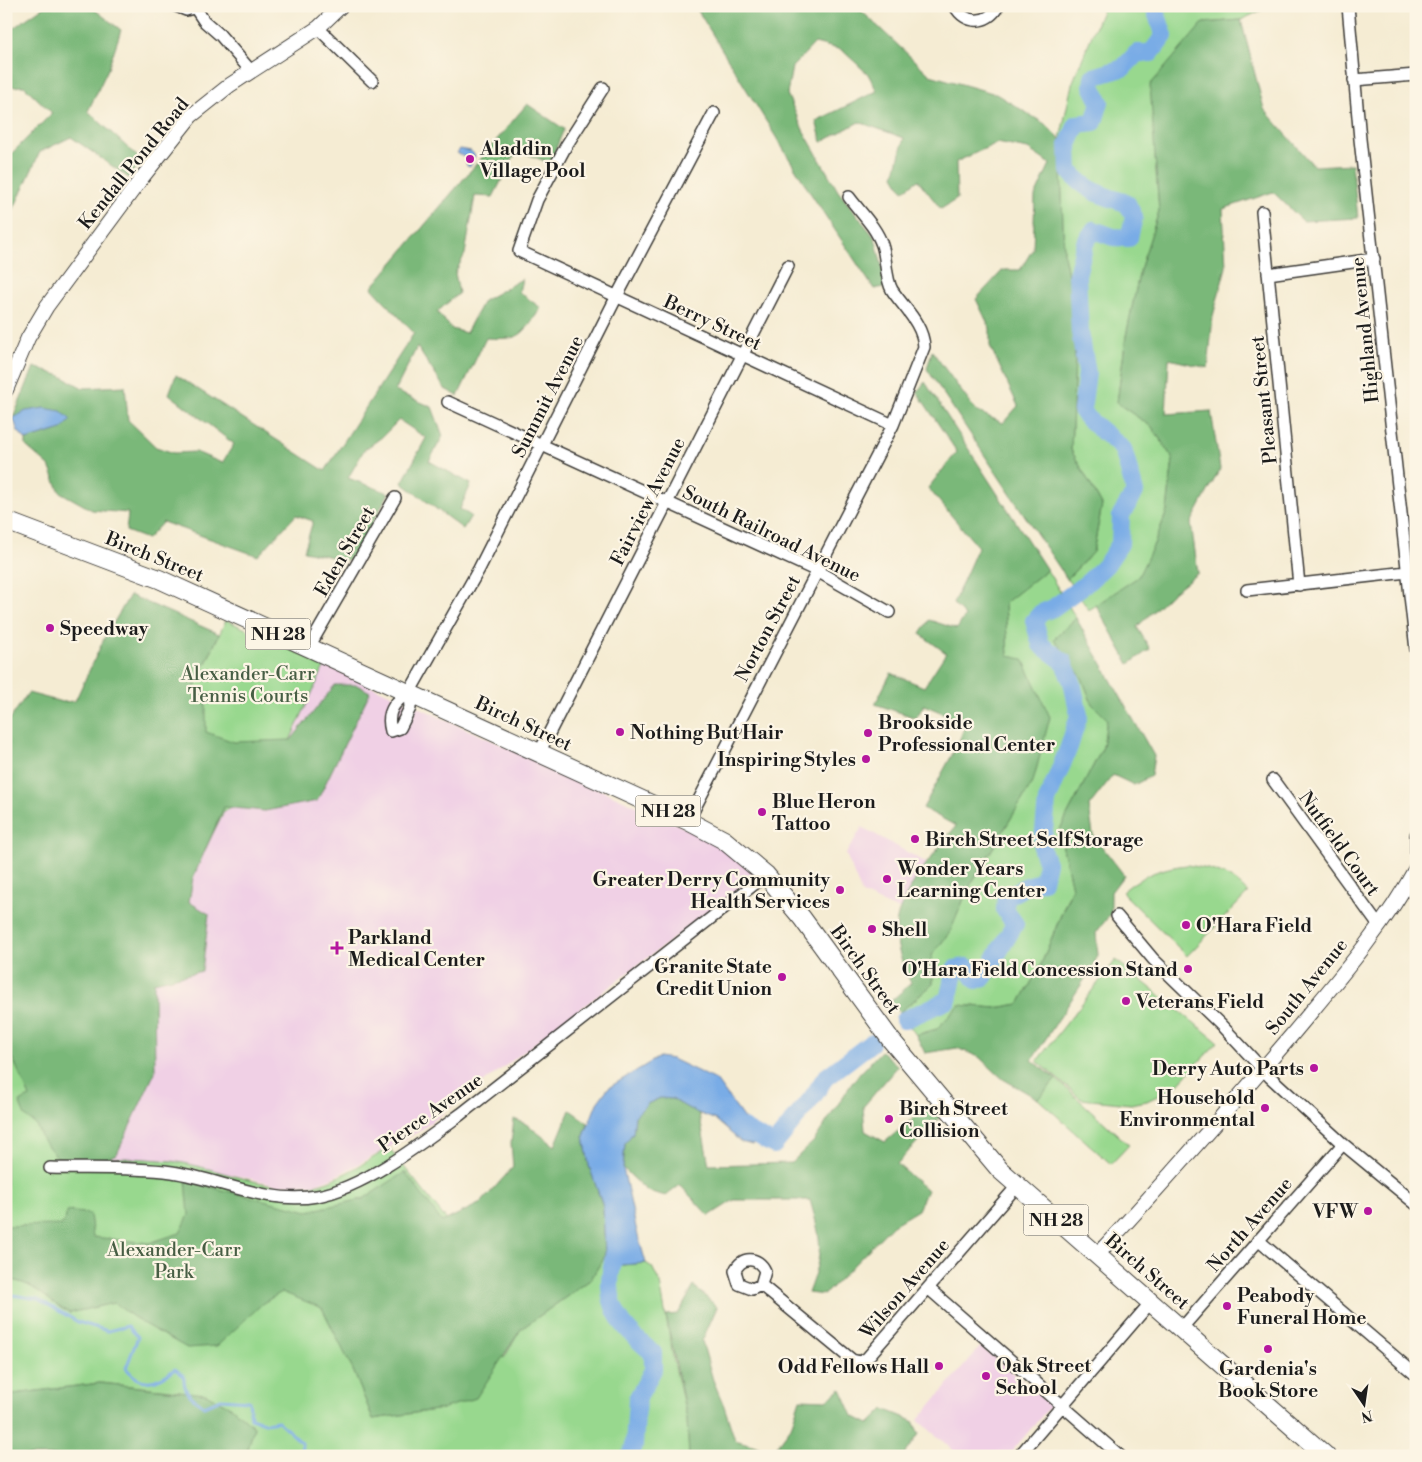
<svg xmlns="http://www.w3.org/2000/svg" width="1422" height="1462" font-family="'Libre Bodoni',serif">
<rect width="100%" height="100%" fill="#fcf5e5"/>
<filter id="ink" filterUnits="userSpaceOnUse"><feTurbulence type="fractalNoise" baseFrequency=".02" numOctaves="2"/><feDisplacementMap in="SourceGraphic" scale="10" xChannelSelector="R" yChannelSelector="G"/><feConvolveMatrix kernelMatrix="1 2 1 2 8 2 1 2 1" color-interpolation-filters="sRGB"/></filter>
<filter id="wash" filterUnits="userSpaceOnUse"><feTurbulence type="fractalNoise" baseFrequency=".0096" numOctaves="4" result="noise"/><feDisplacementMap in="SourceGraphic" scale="20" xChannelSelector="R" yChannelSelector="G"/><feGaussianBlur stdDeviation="1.12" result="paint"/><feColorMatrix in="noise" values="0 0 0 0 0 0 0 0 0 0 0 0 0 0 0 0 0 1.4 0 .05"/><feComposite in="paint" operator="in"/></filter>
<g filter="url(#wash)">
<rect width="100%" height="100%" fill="#f5ecd3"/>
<!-- built -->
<path fill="#f0d0e5" d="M325,665L716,842L757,875L418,1132L334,1177L315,1184L279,1185L170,1161L56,1157L224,811L266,792Z
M862,827L927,863L899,910L862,894L846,854Z
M981,1346L1051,1405L1008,1456H960L918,1420Z"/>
<!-- green -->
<path fill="#98d88e" stroke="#5a7a55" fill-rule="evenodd" d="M1104,6H1270L1241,20L1203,23L1155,157L1159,211L1140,270L1126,336L1117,403L1152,427L1173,459L1167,511L1155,542L1138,578L1089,610L1067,579L1093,552L1102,505L1071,450L1075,360L1071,290L1064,255L1060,139L1072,84Z
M1047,570L1076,618L1055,639L1082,678L1092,704L1107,719L1103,747L1059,831L1072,887L1040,967L1019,1004L996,1008L959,1005L937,1029L916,1035L900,1012L933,984L932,955L950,932L968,889L1033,782L1008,656L1005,602Z
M226,620L325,665L266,792L224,811L56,1156C95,1158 133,1157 171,1161C218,1167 266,1193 314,1185C337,1181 369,1160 389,1148L457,1233L504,1358L521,1329L590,1280L605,1256L610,1266L646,1263L652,1267L660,1283L674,1362L687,1419L689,1456H246L254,1427L232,1408L219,1402L180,1391L100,1383L6,1395V1280C34,1280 47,1302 70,1313L78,1311L6,1265V816L187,704ZM353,1370L442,1409L373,1419Z
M1187,865C1212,869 1232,874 1248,893L1187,956L1122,892C1142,875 1161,868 1187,865Z
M1116,960L1218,1042L1174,1088L1147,1101L1131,1104L1081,1099L1037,1061Z
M1056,1079L1129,1145L1111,1164L1038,1099Z"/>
<!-- forest -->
<path fill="#7ab879" stroke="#4b6a4a" d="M45,6H90L121,30L108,69L88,111L141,160L129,178L71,137L40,152L9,219L6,222V159L52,113L24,86L6,87V33Z
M695,6H856L930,75L996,94L1045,124L1060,139L1064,255L1071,290L1075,360L1071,450L1102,505L1093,552L1067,579L927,369L932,351L976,411L1003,423L1018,406L990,346V328L976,299L1003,270H1020L1033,249L1035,196L1050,164L1028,149L997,143L956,162L957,199L941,209L918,180L903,191L894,176L904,138L859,122L822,142L816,121L877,91L868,74L842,50L815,43L792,67L787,94L803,130L838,191L875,238L884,274V287L874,289L811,194Z
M1241,20L1264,109L1314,166L1352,164L1358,218L1303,221L1273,192L1223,209L1226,267L1213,316L1208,368L1169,359L1166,414L1211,411L1220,469L1191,523L1198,573L1172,593L1137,627L1150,649L1129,664L1096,605L1138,577L1155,542L1167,511L1173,459L1152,427L1117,403L1126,336L1140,270L1159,211L1150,85L1203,23Z
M527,104L564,129L550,163L517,150L493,197L475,196L465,254L455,273L459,293L437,312L452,329L466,333L483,301L522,279L519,292L541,308C521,337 522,340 486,338L458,396L445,389L417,347L395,391L432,407L443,436L429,461L471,484L460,509L471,516L463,529L402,483L426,438L399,420L382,437L364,450L348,478L389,493L351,561L304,551L313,521L296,515L258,556L163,522L147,539L126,531L128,513L92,510L60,492L49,466L26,446V440L62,429L71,420L13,418L34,367L61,376L83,388L125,386L128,420L156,447L174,453L196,452L222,463L234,444L169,394L176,375L325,471L414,333L372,288L373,286Z
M925,382L1047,570L1005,603L1008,656L1023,659L1050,717L1033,782L968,889L950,932L932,955L933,984L900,1012L890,1002L911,983C901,963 890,932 900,909C912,878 936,852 956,826L923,808L958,744L966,723L924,705L916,718L875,704L891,673L924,687L946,653L920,634L929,620L957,629L965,616L953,604L978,547L928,488L957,452L917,392Z
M130,595L219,634L195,687L206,699V732L234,742L291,740L335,685H357L370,692L317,801L265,811L224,807L193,878L189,902L209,914L202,971L154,982L155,1072L117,1154L97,1162L58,1158L43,1141L36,1125L25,1116L19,1102L30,1097L9,1050L6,1051V725L28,693L62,702L75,701L104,639Z
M1076,618L1154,756L1151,776L1134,785L1113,775L1089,806L1093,835L1124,875L1111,892V913L1096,933L1098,955L1092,968L1032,1060L1056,1079L1038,1099L1003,1079L979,1057L957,1048L925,1053L916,1035L937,1029L959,1005L996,1008L1019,1004L1040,967L1072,888L1059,831L1103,747L1107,719L1092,704L1082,678L1054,639Z
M881,1051L898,1066L863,1107L865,1131L885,1142L929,1105L941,1116L897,1164L927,1190L918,1210L893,1225L824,1295L808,1293C824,1250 822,1243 810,1200H734L709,1216L680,1185L666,1196L647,1191L623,1168L625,1143L633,1133L635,1116L647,1104L660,1098L672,1099L699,1114L709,1165L791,1163L814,1141L854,1080Z
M570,1110L588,1123L584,1136L589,1166L603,1206L605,1256L590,1280L521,1329L476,1398L442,1409L373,1419L353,1370L322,1308L282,1292L263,1303L217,1346L187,1348L142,1323L114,1303L70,1313C47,1302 34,1280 6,1280V1226L62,1225L68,1211L90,1214L93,1237L149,1243L180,1233L189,1215L186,1181L308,1211L363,1199L405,1172L442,1222L481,1203L513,1167L511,1143L514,1119L526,1124L555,1146Z
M694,1286L717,1307L702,1341L713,1380L724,1406L735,1440L773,1451L791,1427L800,1399L827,1400L841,1389L853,1416L869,1424L884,1409L913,1421L919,1434L904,1456H689L687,1419L666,1315L678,1314Z
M100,1383L206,1394L232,1408L254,1427L246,1456H6V1395Z"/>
<!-- water -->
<path fill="#79ace6" stroke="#4a6481" d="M460,149L471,151L475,155L470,167L467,166L465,157L457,153Z
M44,408L61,411L71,420L62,429L26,440L18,431L13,418L26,411Z
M659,1057L672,1059L716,1080L750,1127L764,1135L760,1142L752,1145L741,1142L716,1120L693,1111L672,1099L660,1098L647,1104L635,1116L633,1133L625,1143L623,1168L637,1232L646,1263L610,1266L605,1256L603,1206L589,1166L584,1136L597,1103L608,1088Z"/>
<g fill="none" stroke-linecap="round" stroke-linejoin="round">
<!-- stream -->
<path stroke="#79ace6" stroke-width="3" d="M6,1294L38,1299L78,1322L108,1331L128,1326L138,1337L126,1368C141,1388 157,1383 175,1369L184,1376C183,1392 191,1397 204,1406L221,1399L249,1401L251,1418L265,1423L278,1421L302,1443L301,1456"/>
<!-- river -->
<path stroke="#79ace6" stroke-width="18" d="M904,1020L948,1000L955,969L967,967L976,980L984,977L1015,924L1005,910L1006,897L1027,886L1043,881L1047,863L1042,850L1047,801L1069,747L1079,715L1072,682L1063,661L1041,645L1034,621L1041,613L1053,608L1087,583L1106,565L1120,544L1121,515L1135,492L1123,449L1088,419L1082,410L1087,373L1080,332L1077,275L1085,243L1094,230L1113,237L1129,238L1134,217L1127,203C1102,196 1087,191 1069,171L1068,145L1077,124L1094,122L1100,102L1092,86L1093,77L1123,68L1137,53H1151L1164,36L1154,6
M741,1127L774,1145L812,1098L825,1078L871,1043
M617,1243C615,1255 610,1269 610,1282C609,1315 630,1334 653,1353V1370L637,1399L634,1446L630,1456"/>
</g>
</g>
<g filter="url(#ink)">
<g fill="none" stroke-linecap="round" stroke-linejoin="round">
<!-- minor casing -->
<g stroke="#3d3b37" stroke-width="14">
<path id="minor" d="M176,6L186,10L200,6
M955,6C965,25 988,25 998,6
M1348,6L1360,139L1416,650
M196,9L204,21L220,35L251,71
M318,28L372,81
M1354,80L1416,75
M603,88L566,146L537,200L519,251L893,425
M1262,212L1299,585
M1268,274L1374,259
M448,402L817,571L889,612
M1247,590L1407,572
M309,647L395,498
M409,693L479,569L617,296L714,113
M409,693L410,708L400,728L391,731C386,713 393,702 409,693Z
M539,753L788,266
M1273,780L1379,926
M688,821L893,425L924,347C923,324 904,308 892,290C885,278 887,259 882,245C876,227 860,212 849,197
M1416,835V864
M1117,916L1153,959L1221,1025L1270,1077L1343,1144L1416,1204
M50,1168C91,1169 132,1167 172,1172C220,1179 267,1205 317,1196C364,1188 423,1142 461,1114L766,875
M1258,1240L1416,1375
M761,1285L752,1289L739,1284L735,1271C741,1256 758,1256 765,1271L761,1285L852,1360L860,1362L867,1358L1017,1186
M928,1288L1120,1456
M1181,1329L1343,1144
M1019,1456L1151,1302"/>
</g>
<!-- tertiary casing -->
<g stroke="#3d3b37" stroke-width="16">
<path id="tertiary" d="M6,390L28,338L47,306L141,179L191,116L230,85L318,28L341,6
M1097,1255C1163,1183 1228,1110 1291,1036C1335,983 1383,929 1416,868"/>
</g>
<!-- primary casing -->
<g stroke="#3d3b37" stroke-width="20">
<path id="primary" d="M6,521L159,579L688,821L724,840L766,875L802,918L891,1040L1000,1170L1326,1456"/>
</g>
<!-- minor -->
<use href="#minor" stroke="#fff" stroke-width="11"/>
<!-- tertiary -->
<use href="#tertiary" stroke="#fff" stroke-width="14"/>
<!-- primary -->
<use href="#primary" stroke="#fff" stroke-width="18"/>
</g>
</g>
<!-- markers -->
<g fill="#b5179e" stroke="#fcf5e5" stroke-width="2">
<circle cx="470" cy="159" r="5"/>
<circle cx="50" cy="628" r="5"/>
<circle cx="620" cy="732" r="5"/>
<circle cx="868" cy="733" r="5"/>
<circle cx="866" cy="759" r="5"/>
<circle cx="762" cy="812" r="5"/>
<circle cx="915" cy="839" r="5"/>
<circle cx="887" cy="879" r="5"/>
<circle cx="840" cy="890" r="5"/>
<circle cx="1186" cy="925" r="5"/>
<circle cx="872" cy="929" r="5"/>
<path d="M334.5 940.5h5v5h5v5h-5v5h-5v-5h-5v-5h5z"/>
<circle cx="1188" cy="969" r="5"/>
<circle cx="782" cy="977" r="5"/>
<circle cx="1126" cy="1001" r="5"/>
<circle cx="1314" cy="1068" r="5"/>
<circle cx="1265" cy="1108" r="5"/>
<circle cx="889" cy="1119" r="5"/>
<circle cx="1368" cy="1211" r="5"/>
<circle cx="1227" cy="1306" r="5"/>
<circle cx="1268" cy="1349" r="5"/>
<circle cx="939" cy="1366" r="5"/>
<circle cx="986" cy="1376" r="5"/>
</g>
<g text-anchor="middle" stroke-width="4.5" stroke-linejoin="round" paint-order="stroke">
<!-- shield labels -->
<g fill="#fcf5e5" stroke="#5f5d58" stroke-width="1">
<rect x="245.5" y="618.5" width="65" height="31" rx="4"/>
<rect x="635.5" y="795.5" width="65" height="31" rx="4"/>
<rect x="1023.5" y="1204.5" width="65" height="31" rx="4"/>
</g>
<g font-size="18" font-weight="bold" fill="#1c1c1c">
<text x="278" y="640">NH 28</text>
<text x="668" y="817">NH 28</text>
<text x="1056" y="1226">NH 28</text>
</g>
<!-- poi labels -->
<g font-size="19" font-weight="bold" fill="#1c1c1c" stroke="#fcf5e5" text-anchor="start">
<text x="480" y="155">Aladdin<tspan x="480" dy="22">Village Pool</tspan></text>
<text x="60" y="635">Speedway</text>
<text x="878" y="729">Brookside<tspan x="878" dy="22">Professional Center</tspan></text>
<text x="630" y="739">Nothing But Hair</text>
<text x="856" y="766" text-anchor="end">Inspiring Styles</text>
<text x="772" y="808">Blue Heron<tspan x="772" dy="22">Tattoo</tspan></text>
<text x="925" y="846">Birch Street Self Storage</text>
<text x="897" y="875">Wonder Years<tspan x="897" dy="22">Learning Center</tspan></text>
<text x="830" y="886" text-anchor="end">Greater Derry Community<tspan x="830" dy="22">Health Services</tspan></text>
<text x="1196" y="932">O'Hara Field</text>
<text x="882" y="936">Shell</text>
<text x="348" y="944">Parkland<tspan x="348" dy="22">Medical Center</tspan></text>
<text x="772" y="973" text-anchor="end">Granite State<tspan x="772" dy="22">Credit Union</tspan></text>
<text x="1178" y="976" text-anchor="end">O'Hara Field Concession Stand</text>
<text x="1136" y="1008">Veterans Field</text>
<text x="1304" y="1075" text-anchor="end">Derry Auto Parts</text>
<text x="1255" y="1104" text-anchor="end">Household<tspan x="1255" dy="22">Environmental</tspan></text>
<text x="899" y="1115">Birch Street<tspan x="899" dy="22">Collision</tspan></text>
<text x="1358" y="1218" text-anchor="end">VFW</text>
<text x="1237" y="1302">Peabody<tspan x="1237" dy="22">Funeral Home</tspan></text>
<text x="996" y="1372">Oak Street<tspan x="996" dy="22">School</tspan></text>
<text x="929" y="1373" text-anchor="end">Odd Fellows Hall</text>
<text x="1268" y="1375" text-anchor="middle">Gardenia's<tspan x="1268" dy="22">Book Store</tspan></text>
</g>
<!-- street labels -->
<g font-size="19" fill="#1c1c1c" stroke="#fcf5e5">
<text transform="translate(133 163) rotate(-51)" y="7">Kendall Pond Road</text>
<text transform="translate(713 322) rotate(25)" y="7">Berry Street</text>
<text transform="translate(1364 330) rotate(-96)" y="7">Highland Avenue</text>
<text transform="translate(547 396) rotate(-63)" y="7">Summit Avenue</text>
<text transform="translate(1263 400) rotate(-96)" y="7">Pleasant Street</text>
<text transform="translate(647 501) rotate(-63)" y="7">Fairview Avenue</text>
<text transform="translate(772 533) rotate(26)" y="7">South Railroad Avenue</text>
<text transform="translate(344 551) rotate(-60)" y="7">Eden Street</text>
<text transform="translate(155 556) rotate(22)" y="7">Birch Street</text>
<text transform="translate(767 628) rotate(-62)" y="7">Norton Street</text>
<text transform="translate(524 723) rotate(25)" y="7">Birch Street</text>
<text transform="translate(1340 843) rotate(54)" y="7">Nutfield Court</text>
<text transform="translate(866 969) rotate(54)" y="7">Birch Street</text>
<text transform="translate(1306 986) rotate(-51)" y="7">South Avenue</text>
<text transform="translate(430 1112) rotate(-35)" y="7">Pierce Avenue</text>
<text transform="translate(1249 1224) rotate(-49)" y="7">North Avenue</text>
<text transform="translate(1148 1271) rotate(41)" y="7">Birch Street</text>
<text transform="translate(904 1288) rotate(-49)" y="7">Wilson Avenue</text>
</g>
<!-- park labels -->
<g font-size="19" fill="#475e44" stroke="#fcf5e5">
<text x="248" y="680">Alexander-Carr<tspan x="248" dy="22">Tennis Courts</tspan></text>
<text x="174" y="1256">Alexander-Carr<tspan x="174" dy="22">Park</tspan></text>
</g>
</g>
<!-- margin -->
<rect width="1422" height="1462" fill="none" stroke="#fcf5e5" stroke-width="25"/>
<!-- north arrow -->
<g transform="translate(1364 1404) rotate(167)" stroke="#fcf5e5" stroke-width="4" paint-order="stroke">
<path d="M0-4L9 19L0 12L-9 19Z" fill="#1c1c1c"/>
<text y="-8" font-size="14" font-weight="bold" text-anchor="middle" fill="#1c1c1c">N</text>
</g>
</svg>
